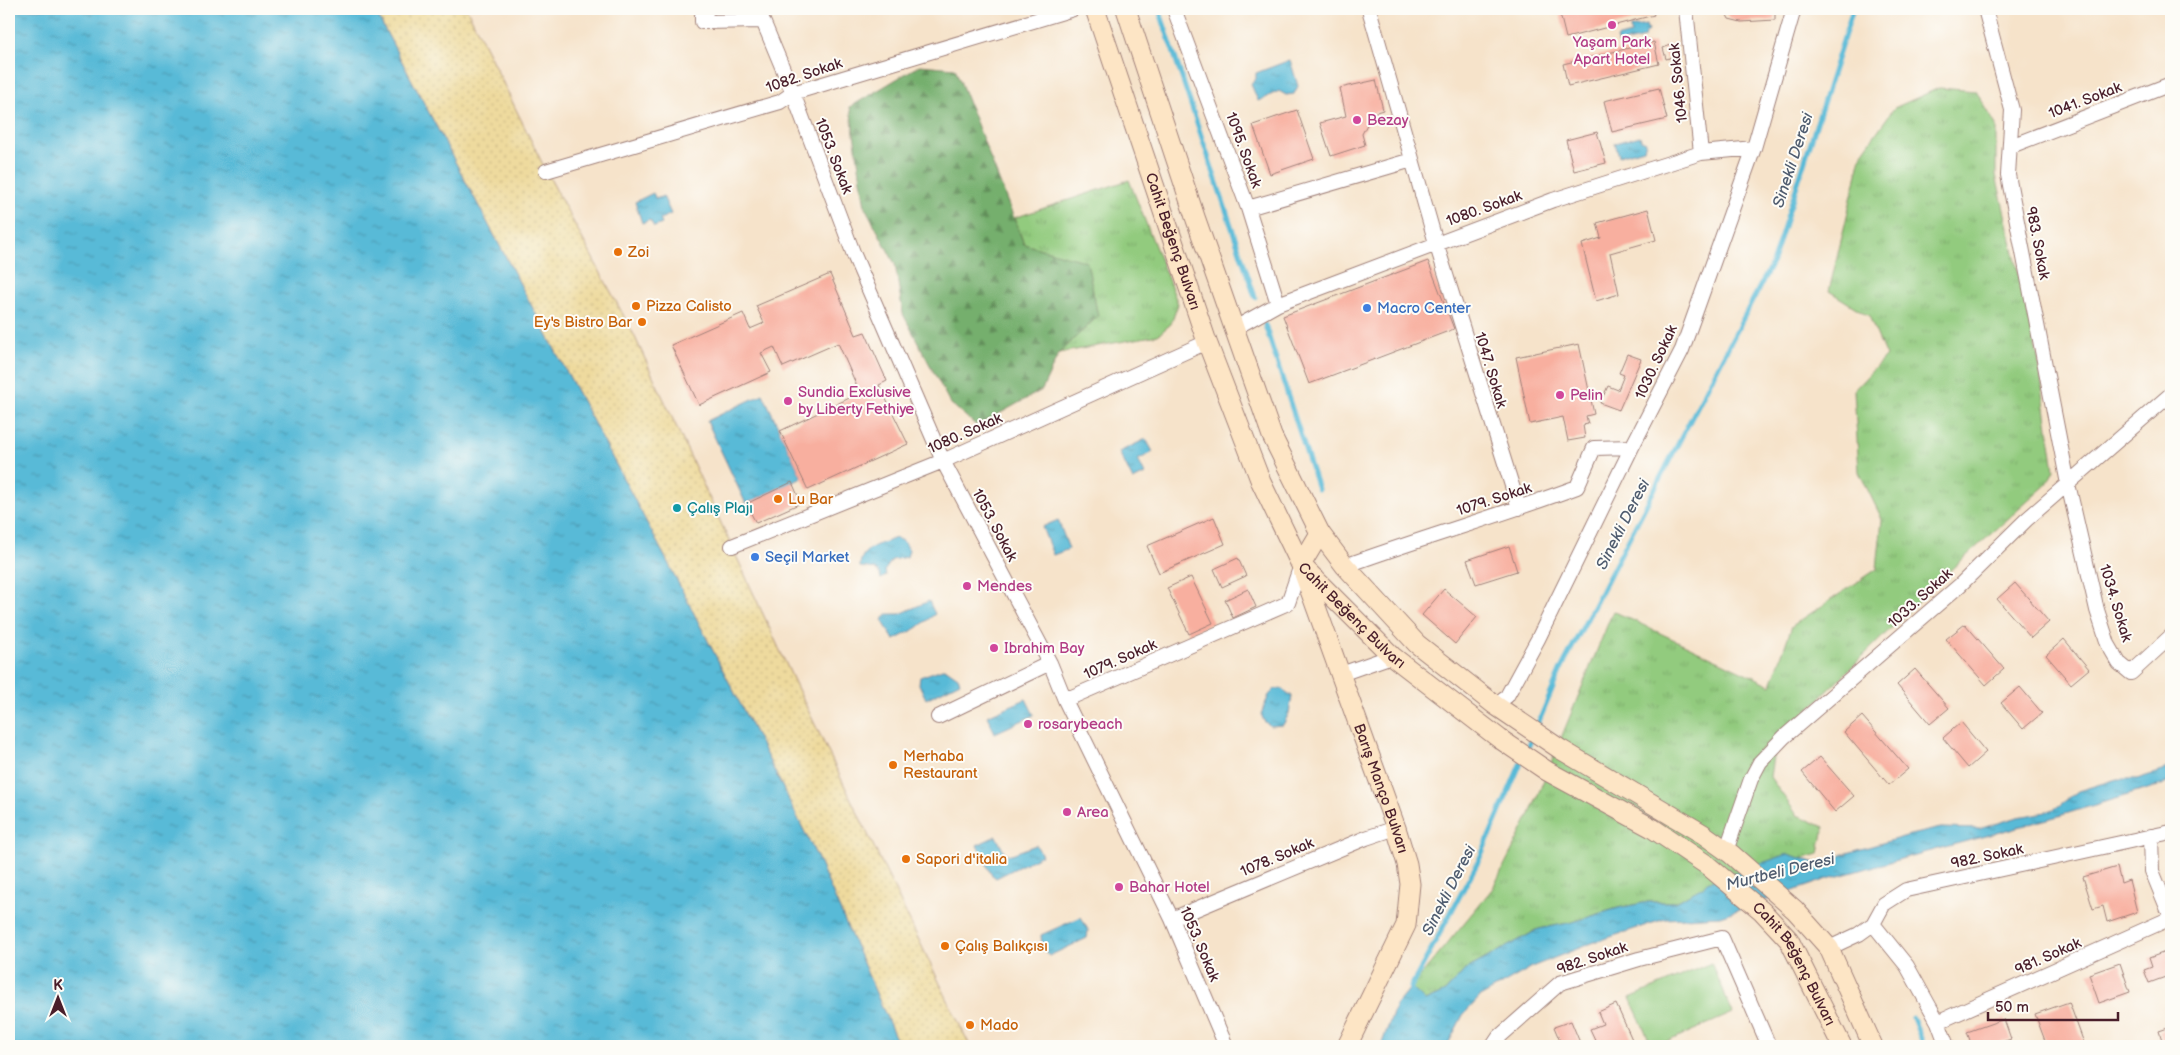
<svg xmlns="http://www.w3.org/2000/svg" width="2180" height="1055" font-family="'Balsamiq Sans',sans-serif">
<defs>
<pattern id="grass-tufts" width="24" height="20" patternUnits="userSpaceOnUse" patternTransform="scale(1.25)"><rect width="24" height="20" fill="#92cb7e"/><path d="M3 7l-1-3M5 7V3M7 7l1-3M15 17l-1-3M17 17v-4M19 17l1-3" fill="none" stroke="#7fae6d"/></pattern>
<pattern id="forest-firs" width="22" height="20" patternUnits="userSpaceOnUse" patternTransform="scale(1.25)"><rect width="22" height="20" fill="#75af6d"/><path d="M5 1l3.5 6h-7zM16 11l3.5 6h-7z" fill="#628e5a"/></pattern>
<pattern id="sand-dots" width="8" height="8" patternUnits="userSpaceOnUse" patternTransform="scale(1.25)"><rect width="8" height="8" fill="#eeda9e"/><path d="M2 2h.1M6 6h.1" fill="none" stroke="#cebb88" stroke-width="1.8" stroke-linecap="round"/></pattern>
<pattern id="water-ripples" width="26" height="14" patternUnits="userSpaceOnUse" patternTransform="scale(1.25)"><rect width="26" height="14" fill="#58bad7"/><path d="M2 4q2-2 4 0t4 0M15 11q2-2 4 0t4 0" fill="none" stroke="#4b97af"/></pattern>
</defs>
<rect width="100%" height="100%" fill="#fdfcf7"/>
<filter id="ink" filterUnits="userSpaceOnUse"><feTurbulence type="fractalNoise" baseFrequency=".02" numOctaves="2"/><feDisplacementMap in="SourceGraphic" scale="10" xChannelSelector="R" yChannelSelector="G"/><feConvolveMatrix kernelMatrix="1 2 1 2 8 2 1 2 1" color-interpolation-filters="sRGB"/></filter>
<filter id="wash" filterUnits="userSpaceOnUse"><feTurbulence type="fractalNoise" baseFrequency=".0096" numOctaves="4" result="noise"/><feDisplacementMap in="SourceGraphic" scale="20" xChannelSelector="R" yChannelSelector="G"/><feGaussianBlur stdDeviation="1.12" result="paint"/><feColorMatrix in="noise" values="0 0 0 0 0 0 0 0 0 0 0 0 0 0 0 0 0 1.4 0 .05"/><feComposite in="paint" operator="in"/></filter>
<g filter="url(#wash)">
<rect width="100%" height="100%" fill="#f6e3ca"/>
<!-- grass -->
<path fill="url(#grass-tufts)" stroke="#6e7554" d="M1939,88L1976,91L1996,125V175L2038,358L2054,470L2047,484L1945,575L1775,743L1770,777L1797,815L1824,827L1819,854L1704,887L1675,902H1648L1618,908L1573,922L1539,929L1465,970L1445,992L1425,1001L1411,987L1493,888L1530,814L1613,611L1771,685L1792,626L1877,569L1882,519L1859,472L1854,390L1886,356L1869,316L1829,291L1862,153L1894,108Z
M1129,180L1178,304L1171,324L1158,335L1059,353L1098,316L1024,244L1014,218Z"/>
<!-- forest -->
<path fill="url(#forest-firs)" stroke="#60674c" d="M920,65L955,68L1024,244L1087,262L1098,316L1059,353L1042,390L977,426L950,403L903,314L895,264L865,207L850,107Z"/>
<!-- sand -->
<path fill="url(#sand-dots)" stroke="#9c7c64" d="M374,9H467L546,171L634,335L794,681L970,1046H899L817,857L772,766L665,557Z"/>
<!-- garden -->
<path fill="#92cb7e" stroke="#6e7554" d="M1711,963L1733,1013L1657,1046H1652L1630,998Z"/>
<!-- water -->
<path fill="url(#water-ripples)" stroke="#516c81" d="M9,9H374L665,557L772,766L817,857L899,1046H9Z
M1646,25L1648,31L1645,33L1644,38L1618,44L1616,38L1631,34L1630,28Z
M1290,60L1298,86L1294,94L1286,95L1279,91L1258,101L1251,84L1256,79V73Z
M1640,136L1641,140L1646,142L1644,149L1619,156L1615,143Z
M653,193L656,199L663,196L671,214L660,219L662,224L654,227L650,220L642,223L635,202Z
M763,394L802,478L746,504L707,421Z
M1146,439L1153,452L1138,460L1145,474L1133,480L1119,452Z
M1058,520L1069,549L1053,555L1042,527Z
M896,538L904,542L909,550L907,557L892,560L885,570L886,576L881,579C878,566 871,569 860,567C860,547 881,544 896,538Z
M929,601L935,614L917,628L894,640L882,620L887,614H900Z
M945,668L958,677L960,682L926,699L919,684L920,677Z
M1275,689H1282L1292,696L1289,713L1283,725L1270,726L1264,721L1261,714L1269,695Z
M1026,699L1034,715L995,733L987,716Z
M2171,768V782L2055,817L1831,878L1720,916L1665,919L1592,943L1534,966L1480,997L1463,1015L1447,1046H1381L1396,1005L1411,987L1425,1001L1445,992L1465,970L1539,929L1573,922L1618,908L1648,902H1675L1703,887L1707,882L1788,854L1822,865L1844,854L1910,835L1941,828L1979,829L2018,817L2052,811L2078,791L2117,779H2137Z
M996,836L1004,852L1009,855L1036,845L1042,855L996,878L991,874L977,845Z
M1081,917L1088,930L1087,938L1049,956L1042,947L1041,935Z"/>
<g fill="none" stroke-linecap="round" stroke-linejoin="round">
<!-- stream -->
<path stroke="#58bad7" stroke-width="5" d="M1159,9L1255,297
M1265,325L1318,489
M1526,752L1561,669L1773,261L1853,9
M1411,993V987L1479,860L1522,760
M1913,1018L1924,1046"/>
</g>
<g id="blocks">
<!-- building -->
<path fill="#f8af9f" d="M1581,9H1652L1654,15L1566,38L1560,14Z
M1724,9H1775V20L1741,22L1729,19Z
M1654,42L1659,64L1568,86L1563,64Z
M1671,45L1674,57L1666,59L1663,48Z
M1376,80L1383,110L1373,113L1362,134L1365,145L1331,156L1320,123L1346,116L1340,88Z
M1659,88L1667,119L1612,132L1604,101Z
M1297,110L1314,159L1270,174L1253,125Z
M1597,132L1606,163L1574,171L1566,140Z
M1648,209L1656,240L1610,253L1619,294L1596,301L1582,244L1601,238L1597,223Z
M1428,261L1454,329L1309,384L1283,316Z
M830,274L856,335L865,332L887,381L879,385L908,444L808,490L780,431L860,393L838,343L783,367L774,347L761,353L771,372L699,405L671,345L743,313L750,329L764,323L756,306Z
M1579,344L1594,414L1586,416L1588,424L1583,425L1585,438L1568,441L1563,417L1530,424L1516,357Z
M1627,354L1641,359L1619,410L1600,403L1608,386L1618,390L1624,375L1619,373Z
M792,482L801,503L756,523L746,504Z
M1214,517L1225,544L1159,573L1147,546Z
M1509,546L1517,571L1476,584L1467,560Z
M1238,558L1246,576L1222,587L1214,569Z
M1191,577L1213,623L1189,634L1167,588Z
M2015,583L2049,622L2031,638L1997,599Z
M1248,589L1256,607L1233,618L1225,600Z
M1444,589L1477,617L1455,644L1422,615Z
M1965,624L2004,669L1986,685L1946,639Z
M2064,639L2089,669L2071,684L2046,655Z
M1915,669L1949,708L1930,724L1897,685Z
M2020,687L2042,713L2023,729L2001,703Z
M1862,716L1908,769L1889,785L1844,732Z
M1961,722L1986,752L1968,768L1943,738Z
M1820,757L1854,796L1835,812L1802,772Z
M2117,867L2121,883L2129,880L2137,912L2107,922L2103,906L2093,909L2083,877Z
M2168,951L2171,959V975L2149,983L2144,970L2152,967L2149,958Z
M2120,963L2130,992L2099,1003L2089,974Z
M2069,1002L2084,1043L2076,1046H2047L2035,1014Z
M1616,1004L1635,1046H1598L1590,1029L1603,1024L1598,1012Z
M2004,1019L2011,1039L1990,1046H1972L1967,1032Z
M1571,1021L1581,1045L1562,1046L1554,1027Z
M2171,1027V1046H2164L2159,1031Z"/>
</g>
</g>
<g filter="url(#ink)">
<use href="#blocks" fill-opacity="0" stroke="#a0817a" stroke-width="1"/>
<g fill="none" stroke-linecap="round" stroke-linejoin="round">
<!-- street casing -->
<g stroke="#a0817a" stroke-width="16">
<path id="street" d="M708,9L702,15V22L763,21
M758,9L793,93L854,255L943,461L1050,663L1065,700L1172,919L1226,1046
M1174,9L1248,208L1278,304
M1369,9L1436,243L1519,508
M1686,9L1701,153
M1985,9L2012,110L2008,175L2068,484L2097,610L2108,644L2119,663L2131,673L2171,636
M2011,146L2171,84
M546,171L780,102L793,93L1073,9
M1248,208L1412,160
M1235,328L1278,304L1553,200L1701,153L1754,148
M732,546L943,461L1207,342
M1345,566C1421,538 1500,516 1577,487L1594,448L1632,447
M1341,674L1392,656
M1065,700L1288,603L1301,565
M1495,705L1507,696L1538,639L1632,447L1682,350L1754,148L1794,9
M938,717L1050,663
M2151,836L2152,871L2171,917
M1726,851L1751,779L1760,762L1784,737L1960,585L2026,520L2171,394
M1172,919L1366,838L1396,828
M1873,924L1907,966L1938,1022L1947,1046
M1829,948L1859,934L1873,924L1884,904L1906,890L2171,832
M1938,1022L2171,918
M1493,1046L1499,1037L1560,983L1639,959L1722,938L1769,1046"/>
</g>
<!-- secondary casing -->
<g stroke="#a0817a" stroke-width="21">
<g id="secondary">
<path id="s1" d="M1095,9L1207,342L1261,482L1301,565L1392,656L1500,739L1547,771L1652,828L1707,865L1762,911L1789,940L1842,1046"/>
<path d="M1126,9L1195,217L1272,436L1320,533L1345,566L1417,644L1495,705L1560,749L1703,834L1731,854L1795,910L1829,948L1873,1046"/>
<path d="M1301,565L1320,533"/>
<path id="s2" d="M1303,571L1396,828L1407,864L1410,884L1406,925L1347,1046"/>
</g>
</g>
<!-- street -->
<use href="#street" stroke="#fff" stroke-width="14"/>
<!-- secondary -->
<use href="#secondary" stroke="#fde5c5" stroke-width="19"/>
</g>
</g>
<!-- markers -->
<g fill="#d1479c" stroke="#fdfcf7" stroke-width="2">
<circle cx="1612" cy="25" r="5"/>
<circle cx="1357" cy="120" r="5"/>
<circle cx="1560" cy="395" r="5"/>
<circle cx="788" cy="401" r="5"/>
<circle cx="967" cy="586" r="5"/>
<circle cx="994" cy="648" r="5"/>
<circle cx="1028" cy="724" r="5"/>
<circle cx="1067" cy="812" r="5"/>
<circle cx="1119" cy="887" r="5"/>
</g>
<g fill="#e8710a" stroke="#fdfcf7" stroke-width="2">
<circle cx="618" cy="252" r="5"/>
<circle cx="636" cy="306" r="5"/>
<circle cx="642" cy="322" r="5"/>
<circle cx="778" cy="499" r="5"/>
<circle cx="893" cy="765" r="5"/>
<circle cx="906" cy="859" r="5"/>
<circle cx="945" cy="946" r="5"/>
<circle cx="970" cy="1025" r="5"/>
</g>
<g fill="#3f7fe0" stroke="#fdfcf7" stroke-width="2">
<circle cx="1367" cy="308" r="5"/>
<circle cx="755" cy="557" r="5"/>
</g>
<circle fill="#0f9aa8" stroke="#fdfcf7" stroke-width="2" cx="677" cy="508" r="5"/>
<g text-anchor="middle" stroke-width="4" stroke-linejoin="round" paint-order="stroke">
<!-- hotel labels -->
<g font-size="15" fill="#b23c85" stroke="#fdfcf7" text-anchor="start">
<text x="1612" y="47" text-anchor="middle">Yaşam Park<tspan x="1612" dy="17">Apart Hotel</tspan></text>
<text x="1367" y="125">Bezay</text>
<text x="798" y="397">Sundia Exclusive<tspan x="798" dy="17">by Liberty Fethiye</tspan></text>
<text x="1570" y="400">Pelin</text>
<text x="977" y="591">Mendes</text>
<text x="1004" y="653">Ibrahim Bay</text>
<text x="1038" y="729">rosarybeach</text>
<text x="1077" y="817">Area</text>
<text x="1129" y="892">Bahar Hotel</text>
</g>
<!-- street labels -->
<g font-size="15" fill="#4a1f2b" stroke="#fdfcf7">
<text transform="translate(804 75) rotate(-19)" y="5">1082. Sokak</text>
<text transform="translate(1678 83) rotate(-96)" y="5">1046. Sokak</text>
<text transform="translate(2085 100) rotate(-21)" y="5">1041. Sokak</text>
<text transform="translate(1244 150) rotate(70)" y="5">1095. Sokak</text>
<text transform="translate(834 156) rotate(69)" y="5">1053. Sokak</text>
<text transform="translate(1484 208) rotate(-20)" y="5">1080. Sokak</text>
<text dy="5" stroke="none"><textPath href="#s1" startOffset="245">Cahit Beğenç Bulvarı</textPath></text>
<text transform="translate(2038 243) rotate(79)" y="5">983. Sokak</text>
<text transform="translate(1656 362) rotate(-65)" y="5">1030. Sokak</text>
<text transform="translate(1491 370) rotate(73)" y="5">1047. Sokak</text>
<text transform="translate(965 433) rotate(-24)" y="5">1080. Sokak</text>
<text transform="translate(1494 499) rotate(-18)" y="5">1079. Sokak</text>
<text transform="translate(995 525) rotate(62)" y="5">1053. Sokak</text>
<text transform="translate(1920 598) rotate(-42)" y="5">1033. Sokak</text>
<text transform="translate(2116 603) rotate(73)" y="5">1034. Sokak</text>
<text dy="5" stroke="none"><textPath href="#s1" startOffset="665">Cahit Beğenç Bulvarı</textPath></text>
<text transform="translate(1120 659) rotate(-24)" y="5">1079. Sokak</text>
<text dy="5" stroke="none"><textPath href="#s2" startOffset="231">Barış Manço Bulvarı</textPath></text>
<text transform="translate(1987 856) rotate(-12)" y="5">982. Sokak</text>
<text transform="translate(1277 857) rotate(-23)" y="5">1078. Sokak</text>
<text transform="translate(1200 944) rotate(67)" y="5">1053. Sokak</text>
<text transform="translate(2048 956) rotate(-24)" y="5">981. Sokak</text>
<text transform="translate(1592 958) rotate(-19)" y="5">982. Sokak</text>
<text dy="5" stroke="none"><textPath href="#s1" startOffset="1235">Cahit Beğenç Bulvarı</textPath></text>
</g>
<!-- food labels -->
<g font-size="15" fill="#c56008" stroke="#fdfcf7" text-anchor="start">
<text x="628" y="257">Zoi</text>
<text x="646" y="311">Pizza Calisto</text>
<text x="632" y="327" text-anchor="end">Ey's Bistro Bar</text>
<text x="788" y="504">Lu Bar</text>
<text x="903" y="761">Merhaba<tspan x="903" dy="17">Restaurant</tspan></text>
<text x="916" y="864">Sapori d'italia</text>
<text x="955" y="951">Çalış Balıkçısı</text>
<text x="980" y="1030">Mado</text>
</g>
<!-- shop labels -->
<g font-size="15" fill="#366cbe" stroke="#fdfcf7" text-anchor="start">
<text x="1377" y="313">Macro Center</text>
<text x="765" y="562">Seçil Market</text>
</g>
<!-- culture labels -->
<g font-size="15" fill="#0d838f" stroke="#fdfcf7" text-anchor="start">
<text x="687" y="513">Çalış Plajı</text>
</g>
<!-- water labels -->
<g font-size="16" font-style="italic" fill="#505d70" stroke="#fdfcf7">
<text transform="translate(1792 160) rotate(-72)" y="6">Sinekli Deresi</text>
<text transform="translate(1622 524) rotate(-63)" y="6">Sinekli Deresi</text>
<text transform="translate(1780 871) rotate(-14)" y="6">Murtbeli Deresi</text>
<text transform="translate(1448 890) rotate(-63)" y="6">Sinekli Deresi</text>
</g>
</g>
<!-- margin -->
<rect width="2180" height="1055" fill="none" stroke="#fdfcf7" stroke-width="30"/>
<!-- north arrow -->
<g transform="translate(58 998)" stroke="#fdfcf7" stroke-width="4" paint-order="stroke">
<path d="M0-4L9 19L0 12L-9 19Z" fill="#4a1f2b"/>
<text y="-8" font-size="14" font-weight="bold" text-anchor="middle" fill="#4a1f2b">K</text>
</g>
<!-- scale -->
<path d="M1988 1012v8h130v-8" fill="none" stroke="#4a1f2b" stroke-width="2.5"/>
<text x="1995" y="1012" font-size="15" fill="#4a1f2b" stroke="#fdfcf7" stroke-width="4" paint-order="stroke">50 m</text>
</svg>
